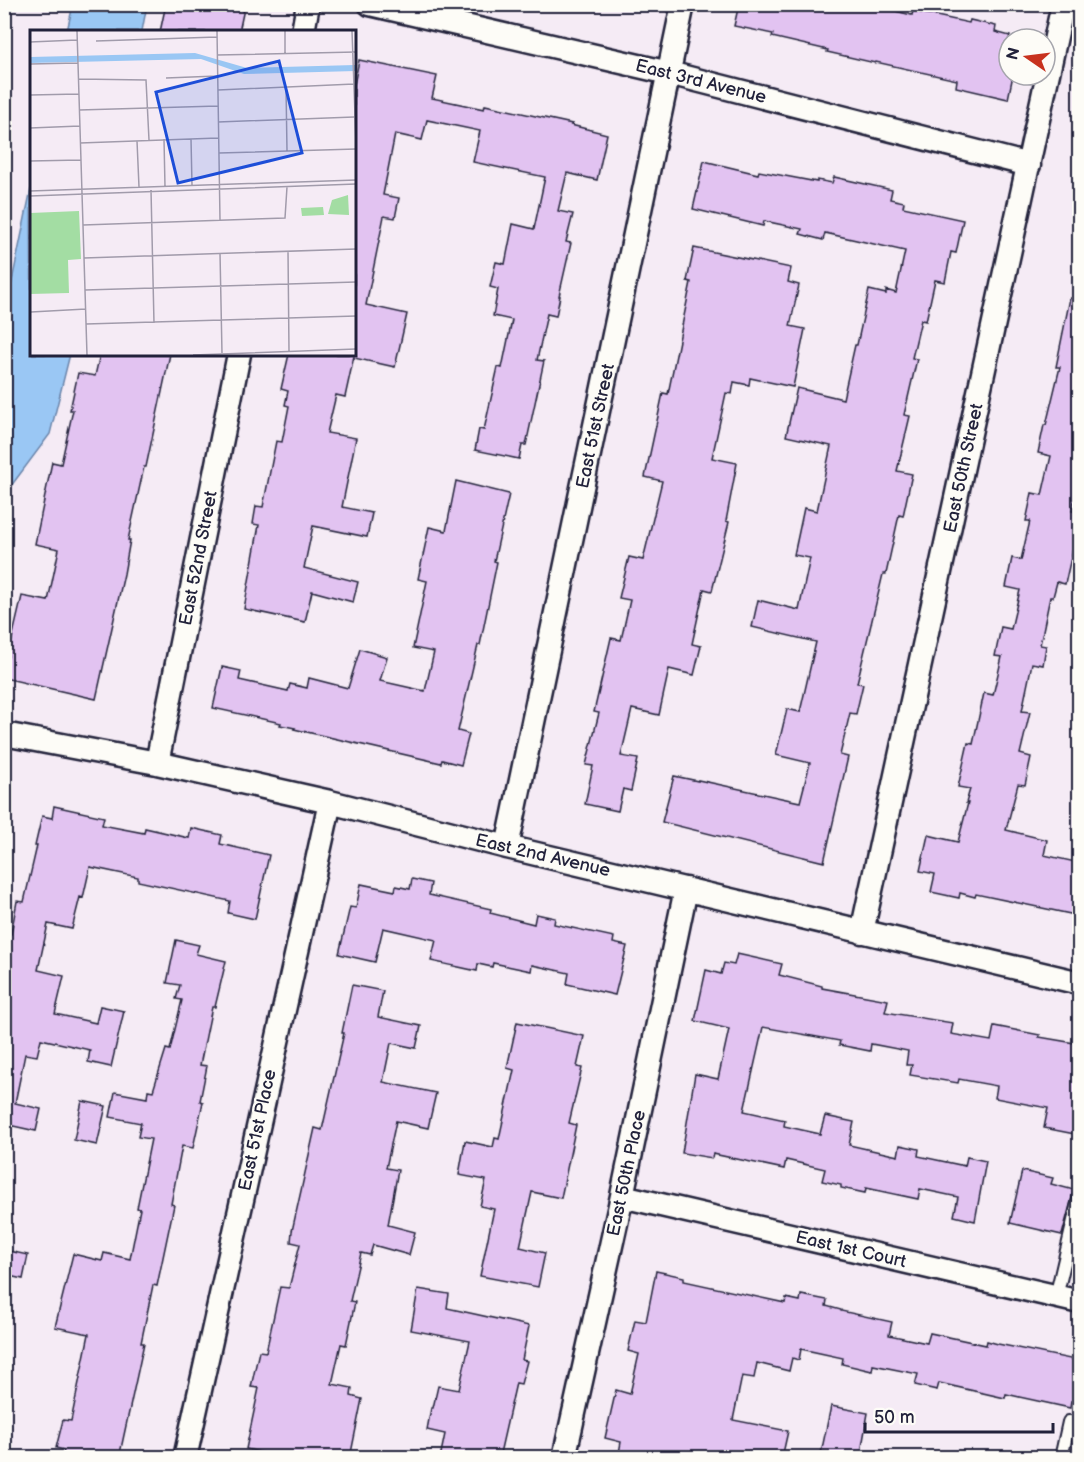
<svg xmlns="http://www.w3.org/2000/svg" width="1084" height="1462" font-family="'Balsamiq Sans',sans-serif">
<rect width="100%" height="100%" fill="#f5ebf5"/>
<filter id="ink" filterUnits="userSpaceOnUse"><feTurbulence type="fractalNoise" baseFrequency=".0167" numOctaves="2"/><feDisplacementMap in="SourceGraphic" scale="12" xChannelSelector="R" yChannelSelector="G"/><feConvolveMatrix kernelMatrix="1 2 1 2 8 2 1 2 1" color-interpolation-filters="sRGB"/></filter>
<g filter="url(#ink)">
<!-- water -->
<path fill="#9ac7f4" stroke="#6a85aa" stroke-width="1.5" d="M73,5V4L147,5L142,31H67Z
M31,189L32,354H70L50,434L5,494V315Z"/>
<!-- building -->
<path fill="#e2c3f1" stroke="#22223b" stroke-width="1.5" d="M166,4H245L239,32H160Z
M739,4H866L912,15L913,11L969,23L970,20L996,26L995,32L1010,36L1003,68L1009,70V75H1013L1008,99L956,87L957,80L876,62L875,63L827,52L828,50L772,37L773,34L734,26Z
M359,60L437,76L432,98L484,109L485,105L572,124L571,125L607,134L597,180L567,173L558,211L573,214L566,242L571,243L559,296H560L556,316L547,314L537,360L544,361L526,445H522L519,459L475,450L479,429L484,430L498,367L502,368L512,320L493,316L498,289L490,287L496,262L505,264L513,224L534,229L545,177L473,162L480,131L427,120L422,140L395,134L383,195L399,198L395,218L384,216L366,305L407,314L395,367L354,358V356L345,397L336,395L327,433L356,438L342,507L372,513L367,537L313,526L304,568L358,582L353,602L312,591L305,622L244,609L259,525L253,524L256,506L263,507L276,441L282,442L289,406L285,405L288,391L281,389L289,354H354V85Z
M704,161L758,174L759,171L817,182V180L832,183L834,177L892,190L890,199L904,202L903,207L963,220L956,253L951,252L945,282L935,280L926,321L921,320L912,358L917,359L904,415L910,416L897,471L912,474L903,516L899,515L886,574H883L857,683L863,684L856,714L850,713L840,755L848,757L824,862L662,822L674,776L698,781V780L800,802L810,763L776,755L787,709L800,712L816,642L752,627L758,600L799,610L810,558L794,555L804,508L817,511L831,446L786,436L797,388L843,399L855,345H857L869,290L886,294V290L896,293L905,251L825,233L823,240L800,234L802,229L764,221L763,226L693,209Z
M694,248L791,268L788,282L799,285L790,326L805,329L793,387L750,378L749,385L734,382L732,394L726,393L712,458L737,463L726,521L729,522L712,591L704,589L692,644L701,646L694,675L669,669L659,715L632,709L621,756L638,759L631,791L623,789L618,811L585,804L593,766L586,765L599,713L594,712L611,638L621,640L630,600L619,598L629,557L643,560L662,481L645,477L663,393L668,394L691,282L687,281Z
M1070,298L1080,299V471L1072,511L1080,513V545L1074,544L1065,584L1057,582L1053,597H1050L1040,645L1046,646L1043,665L1032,663L1022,711L1030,712L1020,754L1031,757L1025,785L1018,784L1006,830L1047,840L1044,855L1080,863V916L976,894L975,897L960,893L959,898L931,892L935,874L920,871L928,835L958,842L968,803H966L970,789L958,787L968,743L973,744L984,693L993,695L1002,657L995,656L1001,627L1011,629L1020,590L1006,587L1012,558L1021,560L1030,521H1026L1032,493L1042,495L1051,456L1038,453L1044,425H1046L1060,367H1056Z
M100,354H170L146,467H144L128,540H130L124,574L96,699L4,678V673L22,596L48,601L59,549L35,544L52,462L61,464L73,410H70L78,373L95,376Z
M456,481L509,494L494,561L497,562L480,645H478L458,731L469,734L461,765L442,760L441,763L294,729L295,728L280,725L281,723L213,708L222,667L241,671L239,680L288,691L290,684L307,688L309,678L348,688L360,649L387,657L380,681L425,691L434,652L413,648L427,581L418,579L429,527L446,531Z
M54,806L104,817L102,825L144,833L145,828L189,838L191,828L222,835L220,844L269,855L255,919L228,913L230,901L138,881V877L90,867L83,898L80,897L72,929L48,924L38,970L64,976L55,1014L96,1023L100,1006L124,1011L111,1067L88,1062L90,1050L41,1039L37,1056L25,1054L15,1103L41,1109L36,1131L4,1124V955L9,934H11L17,901L24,902L37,846H35L42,816L52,818Z
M412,879L431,883L429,895L491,909L490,913L534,924L536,914L555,918L554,924L614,937L613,943L627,946L615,995L567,984L569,973L532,965L531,971L493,963L492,967L478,964L477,971L431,961L436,940L383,928L375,962L339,954L350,907L356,908L361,884L395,891L396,886L410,889Z
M176,940L199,945L196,954L226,961L215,1007H212L200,1065L207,1066L200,1101L203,1102L193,1148L182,1146L171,1204L174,1205L157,1286L153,1285L141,1343H144L119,1458H62L64,1450L56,1448L63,1420L71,1421L89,1334L55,1327L73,1254L102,1261L104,1253L130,1259L140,1209L137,1208L151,1139L138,1137L141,1123L110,1117L115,1092L147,1098L148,1090L153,1091L166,1049L170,1050L182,1000L176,999L180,985L167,983Z
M737,954L782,964L779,975L822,986V988L888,1000L885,1012L953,1023L951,1034L991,1041L994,1026L1040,1035L1039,1037L1080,1044V1135L1044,1128L1048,1108L995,1098L997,1086L959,1079L958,1083L910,1075L912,1065H906L908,1051L871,1044L870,1051L839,1045L840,1041L763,1027L744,1111L785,1120L784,1126L820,1134L825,1116L854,1122L849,1145L898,1156L900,1145L919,1149L918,1156L965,1166L967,1157L986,1161L975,1221L954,1216L958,1197L920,1189L918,1199L866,1188L865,1193L841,1188V1185L822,1181L825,1169L786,1160L784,1169L713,1154L712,1158L682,1153L695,1074L718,1079L729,1029L695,1021L706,970L721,974L724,963L734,965Z
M352,985L383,991L378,1017L421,1026L416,1048L391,1043L383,1082L436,1093L428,1128L396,1121L386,1168L398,1170L388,1225L415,1232L409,1255L373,1245L370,1255L361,1253L350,1301L355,1302L346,1345L341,1344L332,1384L352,1388L351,1396L362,1399L350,1458H289L246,1449L259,1388L251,1387L259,1351L266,1352L280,1287L289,1288L300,1244L291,1242L292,1231L315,1128L322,1130L344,1033H342Z
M517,1022L584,1036L577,1067L582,1068L569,1123L576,1125L561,1198L532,1192L520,1247L545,1253L538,1287L480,1276L494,1209L480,1206L486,1180L459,1175L465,1141L493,1147L495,1138L499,1139L514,1070L507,1068Z
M82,1101L106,1106L97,1145L74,1140Z
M1022,1171L1053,1178L1051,1184L1074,1190L1062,1235L1010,1223Z
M4,1250L28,1255L23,1279L4,1275Z
M656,1271L684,1277V1281L785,1303L786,1298L800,1301L801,1295L827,1300L826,1306L841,1310V1311L892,1322L889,1335L927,1343L930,1333L986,1345L987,1341L998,1344L1080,1361V1403L1071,1401L1070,1408L1006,1394L1005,1398L939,1383L937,1390L915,1385L918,1374L873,1365L872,1371L842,1364L843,1358L801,1349L799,1360L792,1358L789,1371L757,1363L754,1378L742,1376L733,1420L788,1431L782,1458H637L619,1453L621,1442L605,1438L616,1390L630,1394L639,1354L628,1351L635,1320L646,1322Z
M418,1289L449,1294L447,1308L529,1326L522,1360L527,1361L521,1384L516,1383L499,1458H440L445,1434L427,1430L431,1408H433L438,1386L459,1390L470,1341L411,1330Z
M831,1406L868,1413L860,1458H820Z"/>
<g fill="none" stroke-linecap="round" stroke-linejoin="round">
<!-- lane casing -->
<g stroke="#22223b" stroke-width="16">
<path id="lane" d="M1056,1297L1080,1195
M1061,1458L1069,1422L1080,1424"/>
</g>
<!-- street casing -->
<g stroke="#22223b" stroke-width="27">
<path id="street" d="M370,4L669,73L1029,165
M303,32L308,4
M4,734L157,763L330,802L507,847L1080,983
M157,763L239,354
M507,847L683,4
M862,932L1063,4
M622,1196L1080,1302
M185,1458L330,802
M564,1458L622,1196L686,889"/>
</g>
<!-- lane -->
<use href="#lane" stroke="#fdfcf7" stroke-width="12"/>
<!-- street -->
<use href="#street" stroke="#fdfcf7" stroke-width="22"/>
</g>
</g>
<g text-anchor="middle" stroke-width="4.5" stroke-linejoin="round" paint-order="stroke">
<!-- street labels -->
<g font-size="18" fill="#22223b" stroke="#fdfcf7">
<text transform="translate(701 81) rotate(14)" y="6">East 3rd Avenue</text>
<text transform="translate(595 426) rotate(-78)" y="6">East 51st Street</text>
<text transform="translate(963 468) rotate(-78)" y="6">East 50th Street</text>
<text transform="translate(198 558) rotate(-79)" y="6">East 52nd Street</text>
<text transform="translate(543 855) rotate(13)" y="6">East 2nd Avenue</text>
<text transform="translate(257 1130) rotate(-78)" y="6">East 51st Place</text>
<text transform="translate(626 1173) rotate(-78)" y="6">East 50th Place</text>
<text transform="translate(851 1249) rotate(13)" y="6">East 1st Court</text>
</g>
</g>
<!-- overview -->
<g transform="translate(30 30)">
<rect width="326" height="326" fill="#f5ebf5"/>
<path d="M318,165L319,185L298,184L302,170ZM293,177L294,185L272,186L271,178ZM49,181L51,229L38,230L39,263L0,264V183Z" fill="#a3dda3"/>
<path d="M165,23L217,38L325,35L326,41L214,44L171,29L0,33V27Z" fill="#9ac7f4"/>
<path fill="none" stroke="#a19bab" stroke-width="1.5" d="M47,1L57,325M187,1L190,190M255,1V24M322,1L326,114M66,11L187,7M0,12L47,10M187,25L326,22M0,34L48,33M136,48L187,46M48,49L116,50L119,110M256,57L257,121M188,60L324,54M0,65L49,64M49,80L188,76M188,92L324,87M0,98L50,96M134,109L135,157M161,109L162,155M107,111L109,157M50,113L188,108M189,123L326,119M0,131L51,130M121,160L124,293M0,161L326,150M0,166L326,154M53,195L255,188L257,157M258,221L259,321M190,223L192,323M54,228L326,219M55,260L326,252M1,282L56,279M56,294L326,286M163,325L326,319"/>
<path fill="#1d4ed8" fill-opacity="0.15" stroke="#1d4ed8" stroke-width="3" d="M249,31L272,123L148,153L126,62Z"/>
<rect width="326" height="326" fill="none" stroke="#22223b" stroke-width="3"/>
</g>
<!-- margin -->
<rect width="1084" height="1462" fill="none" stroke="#fdfcf7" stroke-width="24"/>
<rect x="12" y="12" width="1060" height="1438" fill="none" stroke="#22223b" stroke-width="2" filter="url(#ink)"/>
<!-- north arrow -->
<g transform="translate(1027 57) rotate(284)"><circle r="28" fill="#fdfcf7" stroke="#a5a5ac" stroke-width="1.5"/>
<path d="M0-4.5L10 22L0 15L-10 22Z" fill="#c8321e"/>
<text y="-9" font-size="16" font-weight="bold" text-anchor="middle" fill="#22223b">N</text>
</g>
<!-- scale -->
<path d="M865 1423v9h188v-9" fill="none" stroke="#22223b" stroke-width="3"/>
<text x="874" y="1423" font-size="18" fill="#22223b" stroke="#fdfcf7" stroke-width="4.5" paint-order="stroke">50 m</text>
</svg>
